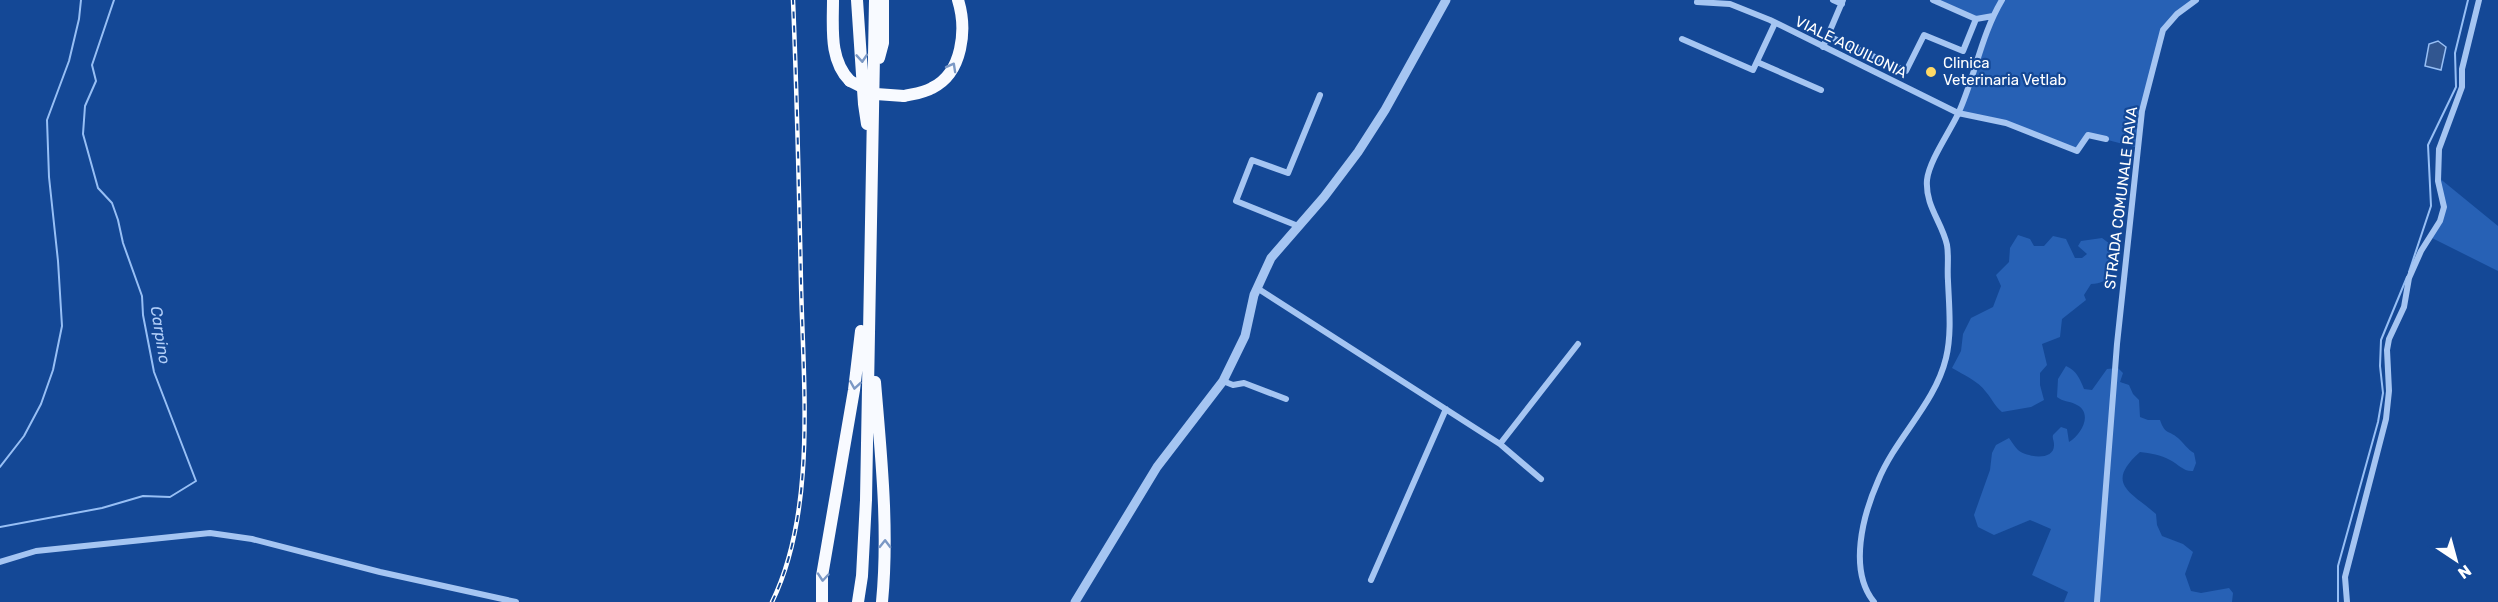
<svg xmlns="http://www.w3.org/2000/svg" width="2498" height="602" font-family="Rubik,sans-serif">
<rect width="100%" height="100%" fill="#144896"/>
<!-- green -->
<path fill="#2761b5" d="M1933,0H2196L2163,30L2142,111L2138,148L2089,135L2077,151L2006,123L1958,113L1992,16L1976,19Z
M2438,177L2498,226V271L2430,237L2444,207Z
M2018,235L2030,239L2034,246H2044L2053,236L2066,239L2075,258H2082L2087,254L2078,246L2081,241L2102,238L2114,247C2112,265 2114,284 2091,284L2084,295L2086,300L2062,319L2060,337L2042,344L2047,365L2040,373V385L2044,400L2031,407L2002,412C1994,405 1992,399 1986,392C1978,381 1964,375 1952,368L1961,351L1963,334L1971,318L1993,307L2001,286L1996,275L2009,262L2010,248Z
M2066,366C2077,371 2080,379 2084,389L2092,390L2107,369L2118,368L2123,373L2120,382L2129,385L2133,394L2139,400L2140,417L2148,420H2160C2165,435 2169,430 2178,438C2184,443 2187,449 2194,453L2196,463L2193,471C2184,472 2178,464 2170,460C2161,455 2150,453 2140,452C2104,484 2131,492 2156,514L2157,525L2162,536L2183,544L2193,552L2185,574L2191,591L2201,593L2229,588L2233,593L2232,602H2064L2068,592L2032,575L2051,529L2030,520L1994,535L1978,527L1974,515L1990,470L1992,453L1996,445L2009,438C2012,442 2015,447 2018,450C2026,457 2055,462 2054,444C2054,441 2052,438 2053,435L2061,427L2067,429L2069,442C2082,434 2094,412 2075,404C2069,401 2063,402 2057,397L2058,379Z"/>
<!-- water -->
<path fill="#315690" stroke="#97bff5" stroke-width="1.5" d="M2438,41L2446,47L2441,70L2425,66L2429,44Z"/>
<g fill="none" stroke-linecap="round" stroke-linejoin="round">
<!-- stream -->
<path stroke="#97bff5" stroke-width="2" d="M2409,272L2431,206L2428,145L2456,87L2455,53L2468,0
M0,467L24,436L41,404L53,370L62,326L58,261L49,177L47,120L69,61L79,19L81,0
M0,527L102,508L143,496L170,497L196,481L154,372L143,315L142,296L123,243L118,220L112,203L98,188L83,134L85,106L96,81L92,65L114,0
M2338,602V566L2378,422L2383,393L2380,366L2381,340L2407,277"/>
<!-- minor -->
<path stroke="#a5c5f2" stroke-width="6" d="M1833,0L1842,4
M1933,0L1976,19L1993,16
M1697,2L1730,4L1770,20L1958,113L2006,123L2077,151L2088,135L2106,139
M1828,36L1906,71L1924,35L1963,51L1976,19
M1682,39L1753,70L1775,23
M1823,47L1843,0
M1757,62L1821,90
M1298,226L1236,201L1252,160L1288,173L1320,95
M1257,288L1500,444L1541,479
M1223,381L1233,385L1244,383L1286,399
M1500,444L1578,344
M0,562L36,551L210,533L252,539L380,572L516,602
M1371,580L1446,409
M1874,602C1848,570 1863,515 1878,481C1896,437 1935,404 1946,358C1952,333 1949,306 1948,281C1947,269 1949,256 1947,245C1942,222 1925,206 1927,180C1929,161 1949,133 1958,114C1975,77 1981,35 2002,0
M2097,602L2117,344L2142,111L2163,30L2177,14L2196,0
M2347,602L2345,577L2386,419L2389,391L2387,350L2389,339L2404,307L2409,278L2421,251L2440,221L2444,207L2438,181L2439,149L2462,87V69L2479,0"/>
<!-- tertiary -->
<path stroke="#a5c5f2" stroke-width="9" d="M1075,602L1157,467L1223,381L1245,336L1254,295L1271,258L1324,197L1358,152L1385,110L1446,0"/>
<!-- trunk -->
<path stroke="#f8faff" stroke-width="12" d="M833,0C833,28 829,60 850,81
M857,0L864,104L867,124
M879,58L883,43V0
M904,96C913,94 924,93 932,88C963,73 967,29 958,0
M875,382C881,455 889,529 882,602
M822,602V576L854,390L861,331
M858,602L862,576L866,500L875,0"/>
<!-- rail casing -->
<g stroke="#fff" stroke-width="4.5">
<path id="rail" d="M772,602C817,510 803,383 801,283C799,188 797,94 793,0"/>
</g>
<!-- rail -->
<use href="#rail" stroke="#144896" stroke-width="2" stroke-dasharray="7" stroke-linecap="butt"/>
<!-- trunk-bridge -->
<path stroke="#f8faff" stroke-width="12" d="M850,81L876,94L904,96"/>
</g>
<!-- one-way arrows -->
<defs><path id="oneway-chevron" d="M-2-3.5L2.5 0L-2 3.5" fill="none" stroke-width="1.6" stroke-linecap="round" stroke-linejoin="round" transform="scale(1.5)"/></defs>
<g stroke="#7b98c5">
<use href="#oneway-chevron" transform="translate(862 58) rotate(86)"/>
<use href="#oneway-chevron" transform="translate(952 67) rotate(-61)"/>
<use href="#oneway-chevron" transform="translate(855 385) rotate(99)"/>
<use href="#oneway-chevron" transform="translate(885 544) rotate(-89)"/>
<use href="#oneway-chevron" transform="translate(823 577) rotate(95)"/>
</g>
<!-- markers -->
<circle fill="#ffd966" stroke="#144896" stroke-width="2" cx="1931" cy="72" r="6"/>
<g text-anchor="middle" stroke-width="4.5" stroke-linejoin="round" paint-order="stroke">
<!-- street labels -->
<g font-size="15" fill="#fff" stroke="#144896">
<text transform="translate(1851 47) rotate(26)" y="5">VIALE AQUILONIA</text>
<text transform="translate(2121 198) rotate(-83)" y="5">STRADA COMUNALE RAVA</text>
</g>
<!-- poi labels -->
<g font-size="15" fill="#fff" stroke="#144896" text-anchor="start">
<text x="1943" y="68">Clinica<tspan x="1943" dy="17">Veterinaria Vetlab</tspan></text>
</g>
<!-- water labels -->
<g font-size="16" font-style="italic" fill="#b2cff9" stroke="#144896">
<text transform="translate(161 335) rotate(81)" y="6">Carpino</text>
</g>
</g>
<!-- north arrow -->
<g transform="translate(2456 560) rotate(144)" stroke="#144896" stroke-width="4.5" paint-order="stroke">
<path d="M0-4.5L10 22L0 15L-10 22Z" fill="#ffffff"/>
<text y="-9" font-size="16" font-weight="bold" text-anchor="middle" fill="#ffffff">N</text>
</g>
</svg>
